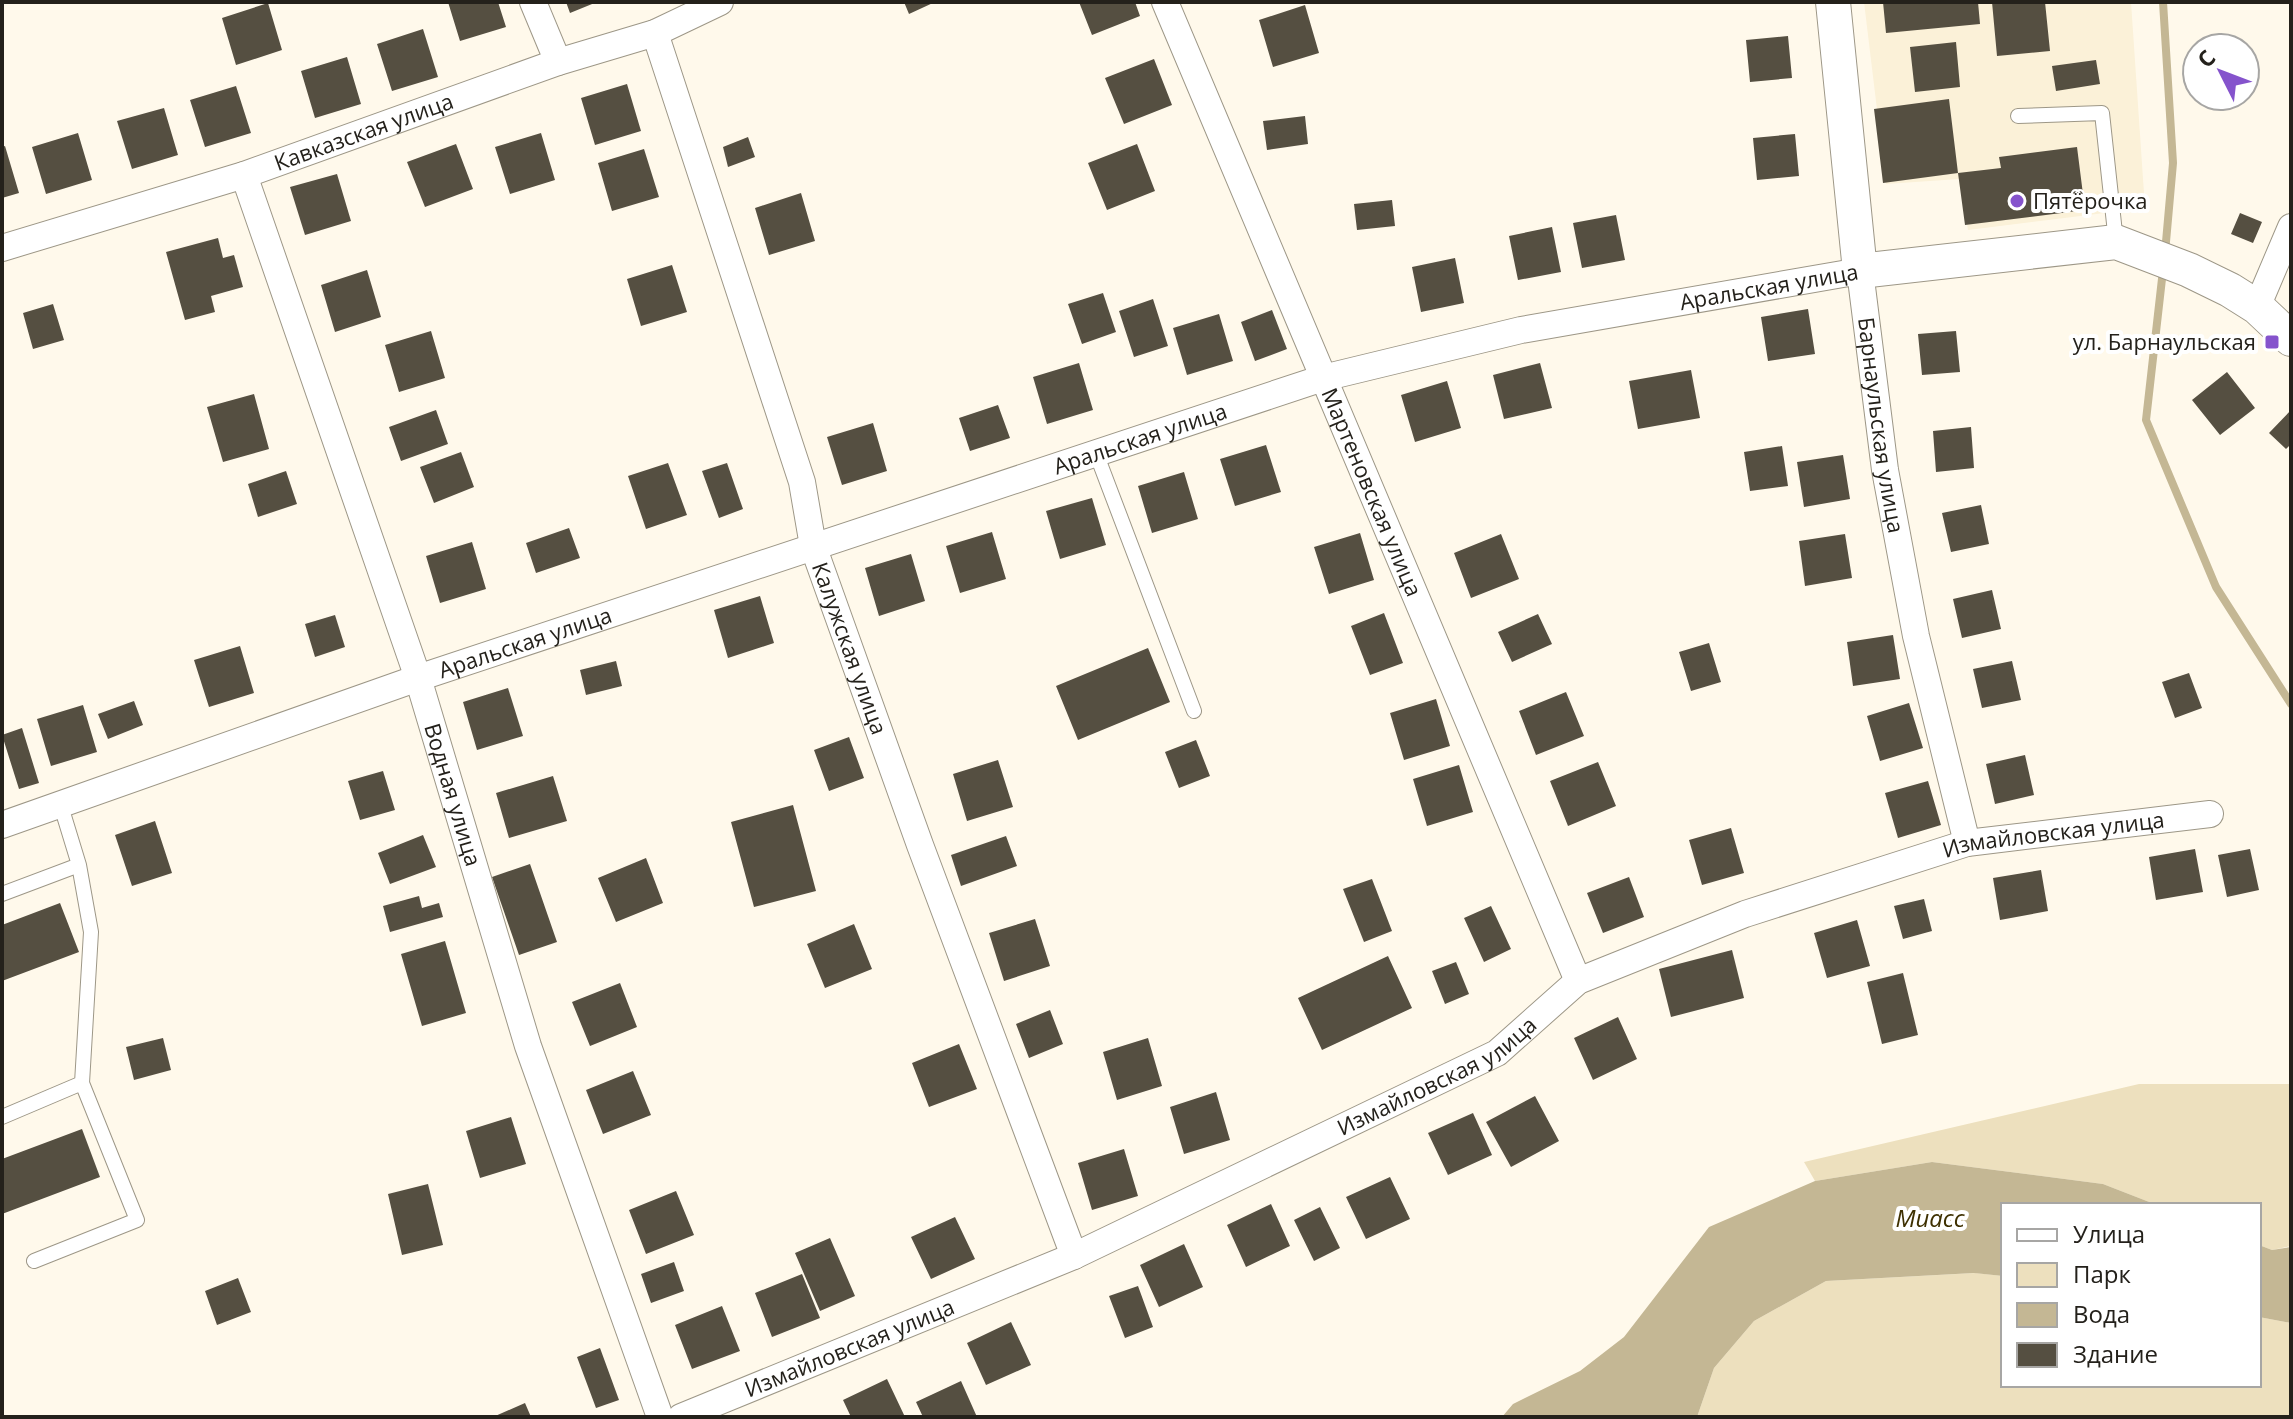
<svg xmlns="http://www.w3.org/2000/svg" width="2293" height="1419" font-family="'Open Sans',sans-serif">
<rect width="100%" height="100%" fill="#fff9eb"/>
<!-- built -->
<path fill="#fbf1d8" d="M1864,2H2131L2145,208L1968,230L1959,179L1886,184Z"/>
<!-- green -->
<path fill="#ede0be" d="M2139,1084H2291V1246L2272,1250L2259,1245V1205H2157L2103,1184L1932,1162L1815,1181L1804,1162Z
M1975,1273L2003,1276V1385H2259V1317L2291,1323V1417H1697L1714,1368L1754,1321L1826,1281Z"/>
<!-- water -->
<path fill="#c4b794" d="M1932,1162L2103,1184L2157,1205H2003V1276L1974,1273L1826,1281L1754,1321L1714,1368L1697,1417H1502L1513,1404L1580,1371L1624,1337L1709,1227L1815,1181Z
M2259,1245L2272,1250L2291,1247V1323L2259,1317Z"/>
<g fill="none" stroke-linecap="round" stroke-linejoin="round">
<!-- stream -->
<path stroke="#c4b794" stroke-width="8" d="M2163,2L2173,163L2165,253
M2163,270L2146,420L2216,587L2291,704"/>
</g>
<!-- building -->
<path fill="#554f41" d="M448,2H498L506,27L460,41Z
M566,2H597L570,13Z
M904,2H935L909,14Z
M1079,2H1135L1140,16L1092,35Z
M1883,2H1978L1980,24L1886,33Z
M1992,2H2045L2050,51L1997,56Z
M268,3L282,50L236,65L222,18Z
M1305,5L1319,53L1273,67L1259,20Z
M423,29L438,77L392,91L377,44Z
M1788,36L1792,78L1750,82L1746,40Z
M1956,42L1960,87L1915,92L1910,47Z
M347,57L361,104L315,118L301,71Z
M1154,59L1172,105L1124,124L1105,78Z
M2096,60L2100,84L2056,91L2052,66Z
M627,84L641,131L595,145L581,98Z
M236,86L251,133L205,147L190,100Z
M1949,99L1958,173L1883,183L1874,109Z
M164,108L178,155L132,169L117,121Z
M1305,116L1308,144L1267,150L1263,121Z
M78,133L92,180L46,194L32,147Z
M541,133L555,180L510,194L495,147Z
M1795,134L1799,176L1757,180L1753,138Z
M748,137L755,157L728,167L723,147Z
M456,144L473,189L425,207L407,162Z
M1137,144L1155,191L1107,210L1088,163Z
M5,146L19,193L2,198V147Z
M2077,147L2085,210L1965,225L1958,173L2001,168L1999,157Z
M644,149L659,197L612,211L598,163Z
M337,174L351,221L305,235L290,187Z
M801,193L815,241L769,255L755,208Z
M1392,200L1395,226L1357,230L1354,204Z
M2240,213L2262,222L2253,243L2231,234Z
M1616,215L1625,260L1582,268L1573,223Z
M1552,227L1561,272L1518,280L1509,236Z
M218,238L223,258L234,255L243,287L211,296L215,312L185,320L166,252Z
M1455,258L1464,303L1421,312L1412,267Z
M672,265L687,312L641,326L627,279Z
M367,270L381,317L335,332L321,285Z
M1103,293L1116,332L1082,344L1068,304Z
M1153,299L1168,346L1134,357L1119,311Z
M53,304L64,340L33,349L23,313Z
M1808,309L1815,354L1768,361L1761,317Z
M1272,310L1287,349L1255,361L1241,322Z
M1219,314L1233,361L1187,375L1173,328Z
M431,331L445,378L399,392L385,345Z
M1956,331L1960,372L1922,375L1918,334Z
M1079,363L1093,410L1047,424L1033,377Z
M1540,363L1552,408L1504,419L1493,375Z
M1691,370L1700,418L1638,429L1629,381Z
M2227,372L2255,408L2220,435L2192,400Z
M1447,381L1461,428L1415,442L1401,395Z
M254,394L269,449L223,462L207,407Z
M998,405L1010,438L970,451L959,418Z
M436,410L448,444L401,461L389,427Z
M2291,410V444L2286,449L2269,433Z
M873,423L887,471L842,485L827,437Z
M1971,427L1974,468L1936,472L1933,431Z
M1266,445L1281,492L1235,506L1220,459Z
M1782,446L1788,486L1750,491L1744,452Z
M461,452L474,487L434,503L420,467Z
M1843,455L1850,499L1804,507L1797,462Z
M668,463L687,515L646,529L628,476Z
M727,463L743,509L719,518L702,471Z
M286,471L297,504L258,517L248,484Z
M1184,472L1198,519L1152,533L1138,486Z
M1092,498L1106,545L1060,559L1046,511Z
M1981,505L1989,544L1951,552L1942,513Z
M569,528L580,558L536,573L526,543Z
M992,532L1006,579L960,593L946,546Z
M1360,533L1374,580L1329,594L1314,547Z
M1501,534L1519,579L1471,598L1454,553Z
M1845,534L1852,578L1805,586L1799,541Z
M472,542L486,589L440,603L426,556Z
M911,554L925,601L879,616L865,568Z
M1992,590L2001,629L1962,638L1953,599Z
M760,596L774,643L728,658L714,610Z
M1384,613L1403,663L1370,675L1351,626Z
M1538,614L1552,644L1512,662L1498,632Z
M335,615L345,647L315,657L305,624Z
M1893,635L1900,679L1853,686L1847,642Z
M1709,643L1721,682L1691,691L1679,652Z
M240,646L254,693L209,707L194,660Z
M1148,648L1170,702L1078,740L1056,686Z
M616,661L622,686L586,695L580,670Z
M2012,661L2021,700L1982,708L1973,669Z
M2189,673L2202,708L2175,718L2162,682Z
M508,688L523,736L477,750L463,702Z
M1566,692L1584,736L1536,755L1519,711Z
M1436,699L1450,746L1404,760L1390,713Z
M134,701L143,725L108,739L98,714Z
M1909,703L1923,748L1880,761L1867,716Z
M83,705L97,752L51,766L37,719Z
M22,728L39,783L19,789L2,735Z
M849,737L864,778L829,791L814,750Z
M1196,740L1210,776L1179,788L1165,752Z
M2025,755L2034,795L1995,804L1986,764Z
M998,760L1013,807L967,821L953,774Z
M1598,762L1616,806L1568,826L1550,781Z
M1459,765L1473,812L1427,826L1413,779Z
M383,771L395,810L360,820L348,781Z
M553,776L567,821L509,838L496,793Z
M1928,781L1941,825L1898,838L1885,793Z
M793,805L816,891L754,907L731,822Z
M155,821L172,873L132,886L115,835Z
M1731,828L1744,873L1702,885L1689,840Z
M423,835L436,867L390,884L378,853Z
M1006,836L1017,866L961,886L951,855Z
M2195,849L2203,892L2156,900L2149,857Z
M2250,849L2259,890L2227,897L2218,855Z
M646,858L663,903L616,922L598,878Z
M530,864L557,942L519,955L492,877Z
M2041,870L2048,911L2000,920L1993,878Z
M1629,877L1644,917L1603,933L1587,893Z
M1372,879L1392,931L1364,942L1343,889Z
M419,896L422,908L439,903L443,917L390,932L383,906Z
M1924,899L1932,931L1903,939L1894,906Z
M60,903L79,952L2,981V925Z
M1491,906L1511,949L1484,962L1464,918Z
M1035,919L1050,966L1004,981L989,933Z
M1857,920L1870,966L1827,978L1814,933Z
M854,924L872,969L825,988L807,944Z
M445,941L466,1013L422,1026L401,954Z
M1732,950L1744,998L1671,1017L1659,969Z
M1388,956L1412,1008L1322,1050L1298,998Z
M1456,962L1469,994L1445,1004L1432,971Z
M1903,973L1918,1035L1882,1044L1867,982Z
M620,983L637,1027L590,1046L572,1002Z
M1050,1010L1063,1044L1029,1058L1016,1024Z
M1618,1017L1637,1059L1593,1080L1574,1038Z
M163,1038L171,1070L134,1080L126,1047Z
M1148,1038L1162,1086L1117,1100L1103,1052Z
M959,1044L977,1089L929,1107L912,1063Z
M633,1071L651,1115L603,1134L586,1090Z
M1216,1092L1230,1140L1184,1154L1170,1107Z
M1535,1096L1559,1141L1511,1167L1486,1122Z
M1473,1113L1492,1155L1448,1175L1428,1133Z
M511,1117L526,1164L480,1178L466,1131Z
M82,1129L100,1177L2,1214V1159Z
M1124,1149L1138,1196L1092,1210L1078,1163Z
M1390,1177L1410,1219L1366,1239L1346,1197Z
M428,1184L443,1245L402,1255L388,1194Z
M676,1191L694,1235L646,1254L629,1210Z
M1271,1204L1290,1246L1246,1267L1227,1225Z
M1320,1207L1340,1248L1314,1261L1294,1220Z
M955,1217L975,1259L931,1279L911,1237Z
M830,1238L855,1296L820,1311L795,1253Z
M1184,1244L1203,1287L1159,1307L1140,1265Z
M674,1262L684,1291L651,1303L641,1274Z
M802,1274L820,1318L772,1337L755,1293Z
M238,1278L251,1312L217,1325L205,1291Z
M1138,1286L1153,1327L1125,1338L1109,1296Z
M722,1306L740,1351L692,1369L675,1325Z
M1011,1322L1031,1365L986,1385L967,1343Z
M600,1348L619,1400L596,1408L577,1357Z
M887,1379L905,1417H851L843,1400Z
M961,1381L977,1417H923L916,1402Z
M525,1403L531,1417H493Z"/>
<g fill="none" stroke-linecap="round" stroke-linejoin="round">
<!-- service casing -->
<g stroke="#9d9787" stroke-width="16">
<path id="service" d="M2018,116L2102,113L2116,242
M1096,453L1194,711
M2,894L79,865
M2,1117L82,1083L91,932L79,865L61,806
M34,1261L137,1220L82,1083"/>
</g>
<!-- minor casing -->
<g stroke="#9d9787" stroke-width="28">
<g id="minor">
<path d="M533,2L558,62"/>
<path id="s1" d="M1165,2L1578,981"/>
<path id="s2" d="M655,33L802,482L813,546L920,845L1074,1256"/>
<path id="s3" d="M244,175L418,678L528,1046L660,1417"/>
<path id="s4" d="M2,248L244,175L558,62L655,33L720,2"/>
<path d="M2257,307L2291,227"/>
<path id="s5" d="M2,825L418,678L1323,378L1521,330L1860,271L1885,470L1916,636L1967,843"/>
<path id="s6" d="M681,1417L1074,1256L1497,1053L1578,981L1745,914L1967,843L2210,814"/>
</g>
</g>
<!-- tertiary casing -->
<g stroke="#9d9787" stroke-width="36">
<path id="tertiary" d="M1833,2L1860,271L2116,242L2189,270L2230,290L2257,307L2291,339"/>
</g>
<!-- service -->
<use href="#service" stroke="#fff" stroke-width="14"/>
<!-- minor -->
<use href="#minor" stroke="#fff" stroke-width="26"/>
<!-- tertiary -->
<use href="#tertiary" stroke="#fff" stroke-width="34"/>
</g>
<!-- markers -->
<g fill="#8553cc" stroke="#fff" stroke-width="3">
<circle cx="2017" cy="201" r="8"/>
<rect x="2264" y="334" width="16" height="16" rx="4"/>
</g>
<g text-anchor="middle" stroke-width="8" stroke-linejoin="round" paint-order="stroke">
<!-- street labels -->
<g font-size="22" fill="#24211b" stroke="#fff">
<text dy="8" stroke="none"><textPath href="#s4" startOffset="380">Кавказская улица</textPath></text>
<text dy="8" stroke="none"><textPath href="#s5" startOffset="1850">Аральская улица</textPath></text>
<text dy="8" stroke="none"><textPath href="#s5" startOffset="2098">Барнаульская улица</textPath></text>
<text dy="8" stroke="none"><textPath href="#s5" startOffset="1202">Аральская улица</textPath></text>
<text dy="8" stroke="none"><textPath href="#s1" startOffset="532">Мартеновская улица</textPath></text>
<text dy="8" stroke="none"><textPath href="#s5" startOffset="554">Аральская улица</textPath></text>
<text dy="8" stroke="none"><textPath href="#s2" startOffset="646">Калужская улица</textPath></text>
<text dy="8" stroke="none"><textPath href="#s3" startOffset="654">Водная улица</textPath></text>
<text dy="8" stroke="none"><textPath href="#s6" startOffset="1502">Измайловская улица</textPath></text>
<text dy="8" stroke="none"><textPath href="#s6" startOffset="830">Измайловская улица</textPath></text>
<text dy="8" stroke="none"><textPath href="#s6" startOffset="182">Измайловская улица</textPath></text>
</g>
<!-- poi labels -->
<g font-size="22" fill="#24211b" stroke="#fff" text-anchor="start">
<text x="2033" y="209">Пятёрочка</text>
<text x="2256" y="350" text-anchor="end">ул. Барнаульская</text>
</g>
<!-- water labels -->
<g font-size="24" font-style="italic" fill="#3e3001" stroke="#fff">
<text x="1930" y="1227">Миасс</text>
</g>
</g>
<!-- border -->
<rect width="2293" height="1419" fill="none" stroke="#24211b" stroke-width="8"/>
<!-- legend -->
<rect x="2001" y="1203" width="260" height="184" fill="#ffffff" stroke="#a7a6a4" stroke-width="2"/>
<rect x="2017" y="1229" width="40" height="12" fill="#ffffff" stroke="#a7a6a4" stroke-width="2"/>
<text x="2073" y="1243" font-size="24" fill="#24211b">Улица</text>
<rect x="2017" y="1263" width="40" height="24" fill="#ede0be" stroke="#a7a6a4" stroke-width="2"/>
<text x="2073" y="1283" font-size="24" fill="#24211b">Парк</text>
<rect x="2017" y="1303" width="40" height="24" fill="#c4b794" stroke="#a7a6a4" stroke-width="2"/>
<text x="2073" y="1323" font-size="24" fill="#24211b">Вода</text>
<rect x="2017" y="1343" width="40" height="24" fill="#554f41" stroke="#a7a6a4" stroke-width="2"/>
<text x="2073" y="1363" font-size="24" fill="#24211b">Здание</text>
<!-- north arrow -->
<g transform="translate(2221 72) rotate(312)"><circle r="38" fill="#ffffff" stroke="#a7a6a4" stroke-width="2"/>
<path d="M0-6L14 30L0 20L-14 30Z" fill="#8553cc"/>
<text y="-12" font-size="22" font-weight="bold" text-anchor="middle" fill="#24211b">С</text>
</g>
</svg>
